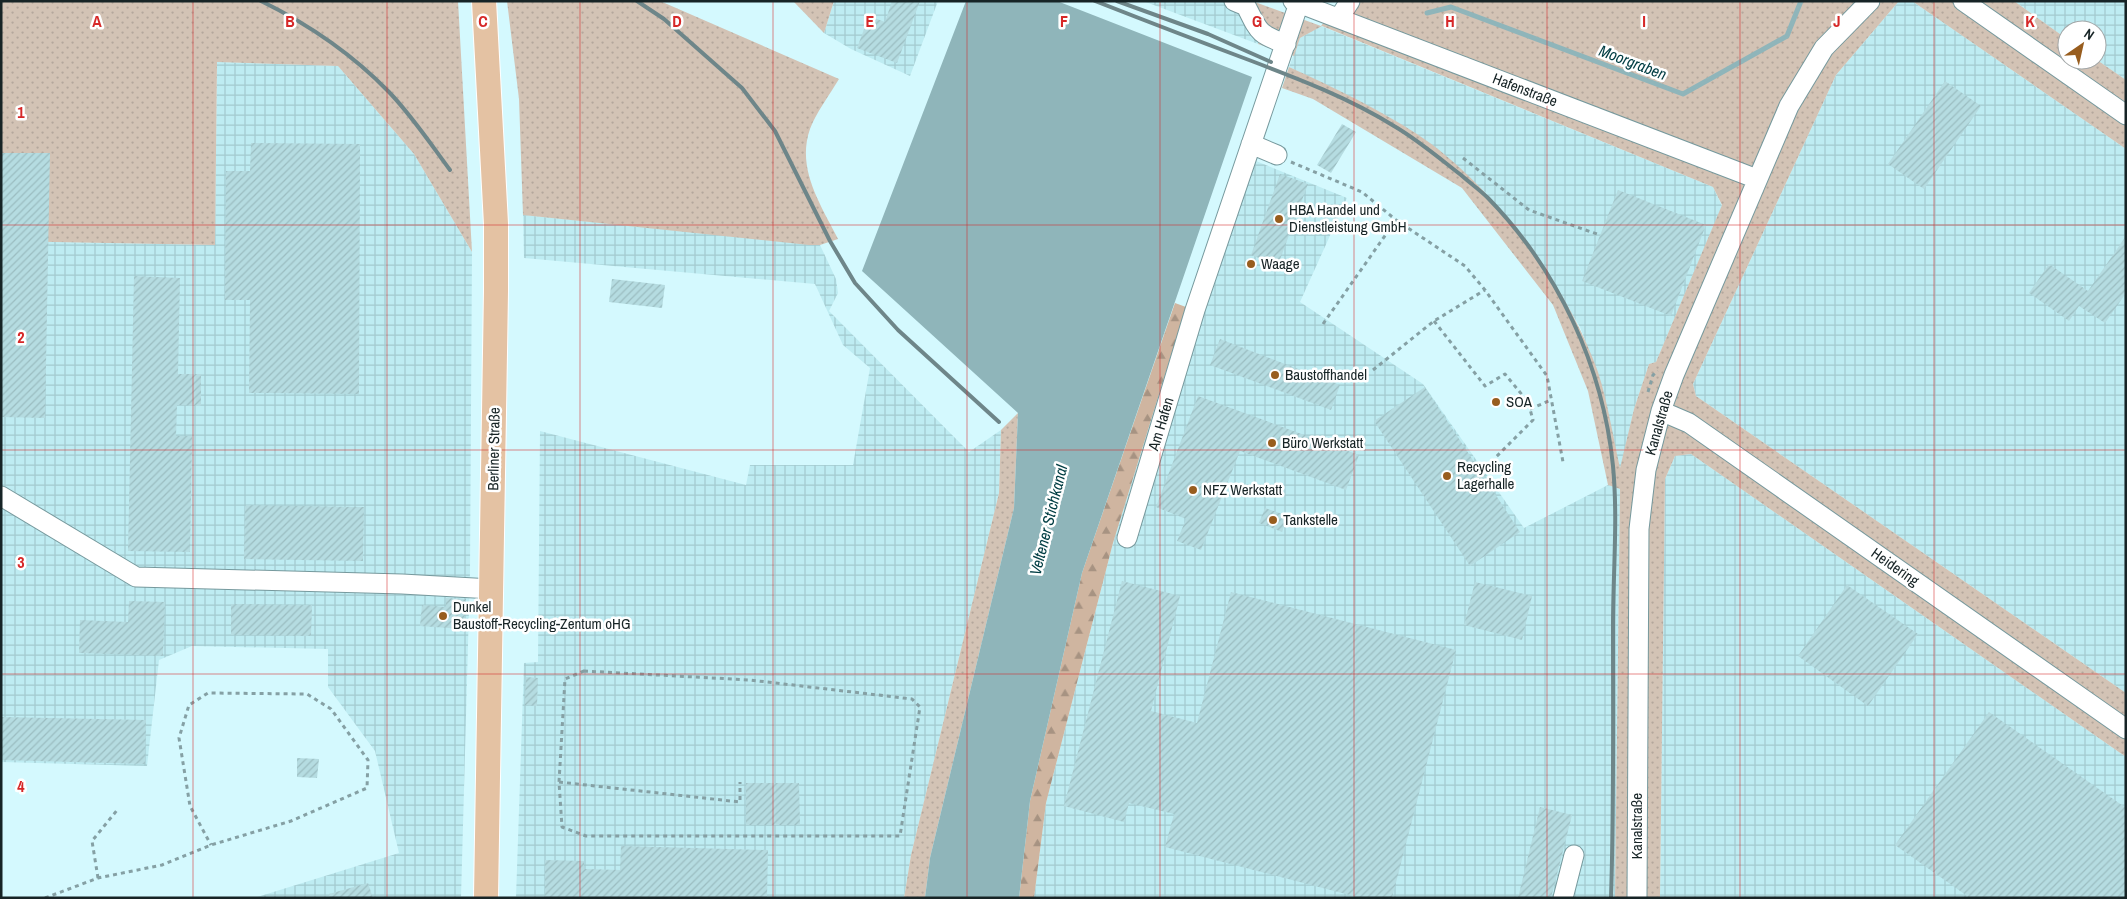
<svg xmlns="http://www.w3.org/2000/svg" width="2127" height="899" font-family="'Archivo Narrow',sans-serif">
<defs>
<pattern id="industrial-grid" width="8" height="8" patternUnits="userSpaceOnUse" patternTransform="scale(1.25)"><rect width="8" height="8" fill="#beecf2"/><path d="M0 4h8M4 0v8" fill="none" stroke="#a3cacf"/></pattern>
<pattern id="grass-dots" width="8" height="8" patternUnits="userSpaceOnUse" patternTransform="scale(1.25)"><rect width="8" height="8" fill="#d3c3b5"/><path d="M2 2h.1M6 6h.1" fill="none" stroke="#b4a79c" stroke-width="1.8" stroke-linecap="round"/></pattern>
<pattern id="forest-firs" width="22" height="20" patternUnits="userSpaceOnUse" patternTransform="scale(1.25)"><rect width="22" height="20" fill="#cfb5a0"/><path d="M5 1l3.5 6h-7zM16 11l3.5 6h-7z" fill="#a79382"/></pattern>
<pattern id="building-hatch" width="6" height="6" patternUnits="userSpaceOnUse" patternTransform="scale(1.25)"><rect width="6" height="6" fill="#b5dce1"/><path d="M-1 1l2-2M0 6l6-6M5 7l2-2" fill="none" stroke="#9bbdc1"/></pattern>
</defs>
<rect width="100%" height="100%" fill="#d4f9fe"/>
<!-- industrial -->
<path fill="url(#industrial-grid)" d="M834,1H938L910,76L851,49L824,33Z
M1143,1H1252L1264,26L1258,44Z
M1899,1H1912L2126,149V693L1696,396L1693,384L1836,75Z
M2014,1H2126V80L2097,60V30H2067V39Z
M1321,26L1713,187L1722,206L1656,362L1649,364L1634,409L1620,470L1598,374L1580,327L1526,241L1486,193L1418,135L1387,116L1289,67L1300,38Z
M217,62L338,66L414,154L472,252L470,572L461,898H254L399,853L375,751L328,687V649L192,646L159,660L147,766L1,762V241L215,245Z
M1256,161L1347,198L1300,302L1423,384L1524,528L1608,485L1620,489L1615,898H1034L1046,803L1113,543L1186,307L1205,312Z
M523,215L820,245L836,279L838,293L829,311L969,452L1001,430L999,493L911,855L904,898H516L524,663L538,662L540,431L746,485L750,465H853L870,368L843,345L815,284L524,258Z
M1691,454L2126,757V898H1660L1665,479L1675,456Z"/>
<!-- grass -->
<path fill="url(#grass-dots)" d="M1,1H458L472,252L414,154L338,66L217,62L215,245L1,241Z
M507,1H660L839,79C830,94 816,113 810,129C796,169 821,205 838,239L820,245H809L523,215L519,99Z
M793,1H834L824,33Z
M1252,1L1321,26L1340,1H1899L1836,75L1693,384L1696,396L2126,693V757L1691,454L1675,456L1665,479L1660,898H1615L1620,489L1608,485L1588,391L1553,305L1462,188L1313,99L1282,88L1289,67C1333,87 1377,108 1417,134C1493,184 1568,287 1598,372C1608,403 1613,437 1620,468L1634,409L1649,364L1656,362L1722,205L1713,187L1322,26L1300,38L1294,56L1258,44L1264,26Z
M1912,1H2014L2067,39V60H2097L2126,80V149Z
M1018,413L1014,508L930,858L925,898H904L911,855L999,493L1001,430Z"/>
<!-- forest -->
<path fill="url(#forest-firs)" d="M1175,303L1186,307L1113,543L1046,803L1034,898H1019L1030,801L1082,573Z"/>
<!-- water -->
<path fill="#8fb5ba" d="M966,1H1057L1252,77L1082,573L1030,801L1019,898H925L930,858L1014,508L1018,413L862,271Z"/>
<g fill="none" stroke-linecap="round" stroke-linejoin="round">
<!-- stream -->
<path stroke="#8fb5ba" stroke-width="5" d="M1427,13L1451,7L1683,94L1787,36L1801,1"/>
</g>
<!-- building -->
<path fill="url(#building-hatch)" d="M892,1H920L897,63L857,48L869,16L885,22Z
M1945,81L1981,106L1924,189L1888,164Z
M1342,124L1356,132L1331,173L1317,165Z
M251,143L360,144L359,394L249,393L250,300H225L226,171H250Z
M1,153H50L45,418L1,417Z
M1280,174L1308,184L1278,265L1251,255Z
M1618,190L1706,225L1671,316L1582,281Z
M2126,236V293L2105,323L2079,306L2069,321L2029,293L2049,264L2088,291Z
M134,276L180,278L178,374H201V406L177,405L176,436H192L190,552L128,551Z
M612,279L665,285L662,308L609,302Z
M1220,339L1340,385L1331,410L1210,365Z
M1425,387L1520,532L1470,566L1374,421Z
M1198,396L1359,455L1346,490L1240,451L1201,550L1177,541L1186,519L1156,507Z
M245,505L364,507L363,561L244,559Z
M1265,508L1288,516L1282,532L1259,523Z
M1122,581L1180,596L1151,711L1197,723L1231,592L1456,650L1392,898H1361L1165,847L1174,814L1129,803L1124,822L1064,806Z
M1475,582L1532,596L1522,640L1464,625Z
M1847,585L1918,634L1868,706L1798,656Z
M446,598L466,599L463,629L420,626L422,605L446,607Z
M129,601L165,602L163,656L79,653L80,620L128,622Z
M231,604L312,605L311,636L231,635Z
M526,677L538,678L537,706L525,705Z
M1989,712L2126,808V898H1970L1895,845Z
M1,717L146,720L145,764L1,760Z
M297,758L319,759L317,778L297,777Z
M746,783H799L800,825H746Z
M1540,807L1572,815L1551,898H1518Z
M621,846L768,850L767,898H545V860L584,861V869L620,870Z
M368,883L373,898H330L329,894Z"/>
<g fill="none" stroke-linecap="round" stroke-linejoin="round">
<!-- minor casing -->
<g stroke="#76999d" stroke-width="21">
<path id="minor" d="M1234,1L1246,6C1259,32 1258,34 1286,44
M1293,1L1757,179
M1963,1L2126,115
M1339,18L1350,1
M1251,144L1277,155
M1661,411L1689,423L2126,729
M1,496L136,577L402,584L492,589
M1127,538L1195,310L1299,3
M1563,898L1574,855
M1637,898L1639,529L1646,470L1661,411L1674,375L1789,106L1824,48L1870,1"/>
</g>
<!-- major casing -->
<g stroke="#fff" stroke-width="26">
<path id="major" d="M484,1L496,224V291L486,898"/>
</g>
<!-- path -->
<path stroke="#85a0a4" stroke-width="3" stroke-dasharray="4 4" stroke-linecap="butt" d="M1463,158L1529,210L1597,234
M1291,162L1362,192L1396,220L1465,266L1485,290L1547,376L1563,462
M1434,321L1485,386L1505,374L1528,402L1533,420L1494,459
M1323,324L1396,220
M1373,370L1434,321L1485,290
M1648,392L1653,375L1658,371
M1530,409L1551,400
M584,671L750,680L912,699L920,707L900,836H586L562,827L559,782L565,679Z
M559,782L740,802V782
M98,878L92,841L118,809
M45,898L98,878L162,865L211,845L291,821L367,788L368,760L331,709L307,694L208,693L189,705L179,738L190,806L211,845"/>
<!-- minor -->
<use href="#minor" stroke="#fff" stroke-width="19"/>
<!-- major -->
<use href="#major" stroke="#e4c2a3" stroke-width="24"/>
<!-- rail -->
<path stroke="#6e8689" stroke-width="4" d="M261,1C308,24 352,54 389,92C412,116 430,143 450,170
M637,1L664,19L742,88L775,131L830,241L855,283L898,330L999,422
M1095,1C1146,21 1198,41 1249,60C1299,79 1349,98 1394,126C1418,140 1439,158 1461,175C1470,183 1480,190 1488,198C1558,270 1603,366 1613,466C1618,519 1613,573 1613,626C1613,716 1614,807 1611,898
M1117,1L1208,34L1271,62"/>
</g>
<!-- grid -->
<path fill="none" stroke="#d62828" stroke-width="1" stroke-opacity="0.55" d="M193,1V898M387,1V898M580,1V898M773,1V898M967,1V898M1160,1V898M1354,1V898M1547,1V898M1740,1V898M1934,1V898M1,225H2126M1,450H2126M1,674H2126"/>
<!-- markers -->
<g fill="#985d1e" stroke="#fff" stroke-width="2">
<circle cx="1279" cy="219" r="5"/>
<circle cx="1251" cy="264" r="5"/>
<circle cx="1275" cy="375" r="5"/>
<circle cx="1496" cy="402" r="5"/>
<circle cx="1272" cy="443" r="5"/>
<circle cx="1447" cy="476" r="5"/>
<circle cx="1193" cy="490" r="5"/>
<circle cx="1273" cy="520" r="5"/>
<circle cx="443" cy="616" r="5"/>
</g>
<g text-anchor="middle" stroke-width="5" stroke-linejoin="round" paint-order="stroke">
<!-- street labels -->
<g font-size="15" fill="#172426" stroke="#fff">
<text transform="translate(1525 90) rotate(21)" y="5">Hafenstraße</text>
<text transform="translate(1659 423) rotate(-74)" y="5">Kanalstraße</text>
<text transform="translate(1161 424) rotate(-73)" y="5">Am Hafen</text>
<text transform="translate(494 449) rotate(-89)" y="5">Berliner Straße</text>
<text transform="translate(1895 567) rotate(35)" y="5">Heidering</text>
<text transform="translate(1637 826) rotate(-90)" y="5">Kanalstraße</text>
</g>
<!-- poi labels -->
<g font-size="15" fill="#172426" stroke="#fff" text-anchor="start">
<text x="1289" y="215">HBA Handel und<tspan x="1289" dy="17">Dienstleistung GmbH</tspan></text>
<text x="1261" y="269">Waage</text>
<text x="1285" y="380">Baustoffhandel</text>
<text x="1506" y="407">SOA</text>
<text x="1282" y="448">Büro Werkstatt</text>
<text x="1457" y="472">Recycling<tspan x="1457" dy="17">Lagerhalle</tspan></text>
<text x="1203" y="495">NFZ Werkstatt</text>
<text x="1283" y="525">Tankstelle</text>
<text x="453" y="612">Dunkel<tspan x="453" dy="17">Baustoff-Recycling-Zentum oHG</tspan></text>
</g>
<!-- water labels -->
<g font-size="16" font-style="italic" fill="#003d43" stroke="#fff">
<text transform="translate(1633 62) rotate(21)" y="6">Moorgraben</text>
<text transform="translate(1048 520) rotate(-76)" y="6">Veltener Stichkanal</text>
</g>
</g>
<g font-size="16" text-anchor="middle" font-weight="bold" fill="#d62828" stroke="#fff" stroke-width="5" stroke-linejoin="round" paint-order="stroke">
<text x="97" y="27">A</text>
<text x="290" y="27">B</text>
<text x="483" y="27">C</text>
<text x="677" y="27">D</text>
<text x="870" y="27">E</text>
<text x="1064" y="27">F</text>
<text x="1257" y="27">G</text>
<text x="1450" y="27">H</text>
<text x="1644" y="27">I</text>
<text x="1837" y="27">J</text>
<text x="2030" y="27">K</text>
<text x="21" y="118">1</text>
<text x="21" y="343">2</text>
<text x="21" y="568">3</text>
<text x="21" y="792">4</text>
</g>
<!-- border -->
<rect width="2127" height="899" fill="none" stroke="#172426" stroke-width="5"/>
<!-- north arrow -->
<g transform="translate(2082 45) rotate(34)"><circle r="24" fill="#ffffff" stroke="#a2a7a8"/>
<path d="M0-4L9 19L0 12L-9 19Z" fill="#985d1e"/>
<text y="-8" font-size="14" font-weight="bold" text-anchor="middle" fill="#172426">N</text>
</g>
</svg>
